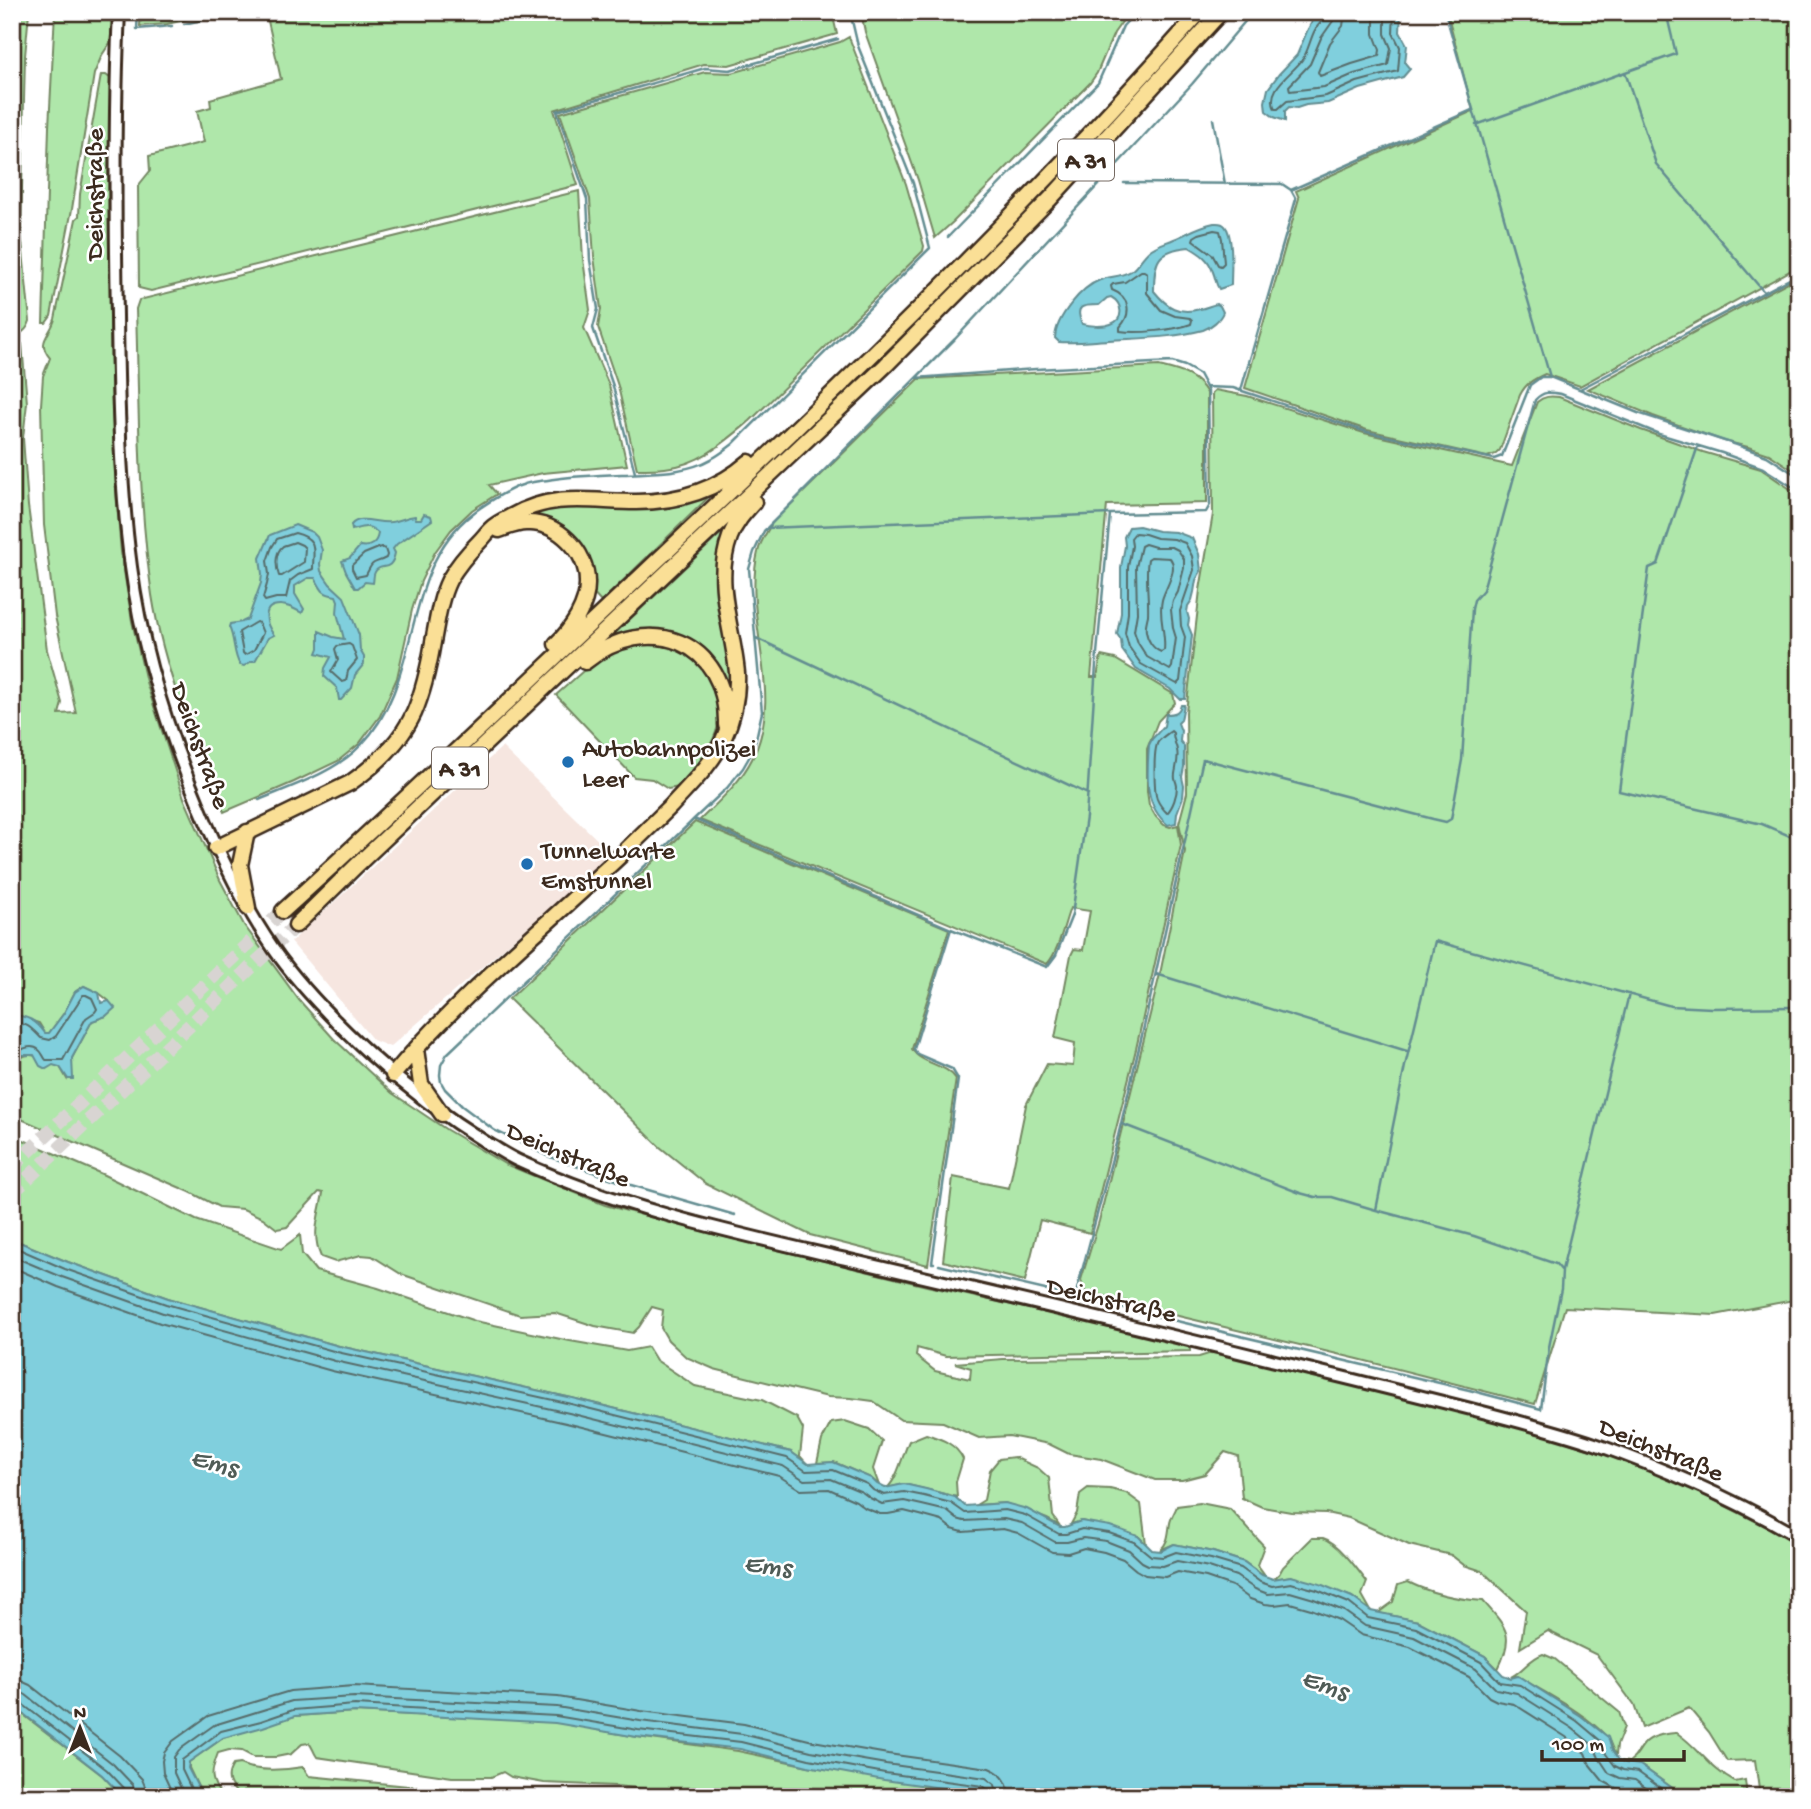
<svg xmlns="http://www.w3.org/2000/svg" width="1811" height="1809" font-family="'Gochi Hand',sans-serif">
<rect width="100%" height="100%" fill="#fff"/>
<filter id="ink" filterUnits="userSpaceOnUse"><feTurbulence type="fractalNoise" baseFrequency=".0143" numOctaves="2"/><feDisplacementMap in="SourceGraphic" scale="14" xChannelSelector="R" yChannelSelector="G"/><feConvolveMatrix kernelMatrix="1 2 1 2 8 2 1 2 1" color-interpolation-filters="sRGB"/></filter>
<g filter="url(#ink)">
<!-- built -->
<path fill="#f6e6e0" d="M502,747L612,854L390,1047L373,1040L291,942Z"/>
<!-- green -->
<path fill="#afe7aa" stroke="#758864" stroke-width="2" d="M12,12H29L25,56L21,232L30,321C27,330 22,335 12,336Z
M55,12H114L110,43L102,55L94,74L72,209L51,316L46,323H43L49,127Z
M141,12H221L167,24L140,26Z
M311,12H832L837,34L729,65L704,64L554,110L578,185L151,291L139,288L138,186L150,171L149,156L204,142L197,111L211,107L210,99L281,79L268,21Z
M861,12H1129L1114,33L1097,73L1090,83L953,222L935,238L918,180L865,32Z
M1447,12H1799V266L1580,386L1545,374C1534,379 1526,383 1520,395L1500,450L1496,454L1487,457L1367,430L1245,388L1299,198L1296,191L1473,111Z
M849,37L906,184L924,246L923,251L750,421C725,442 699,465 665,468C656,469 646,469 637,469L618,386L598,327L601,309L594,257L590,199L560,113L705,72L732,73L840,42Z
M101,75H106L111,79L108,176L111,383L116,491L121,552L132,621L146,682L184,798L220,880L244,925L299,1000L334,1039L392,1093L447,1130L505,1164L605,1205L717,1235L927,1286L1190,1345V1351L946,1356L917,1348L916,1356L935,1371L970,1379L971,1368L955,1363L1003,1359L1199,1357L1215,1352L1380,1391L1481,1416L1527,1429L1658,1472L1789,1538L1799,1545V1797H1760L1755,1760L1727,1761L1709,1732L1689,1708L1642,1728L1634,1705L1597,1655L1548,1631L1520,1648L1526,1611L1482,1571L1464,1565L1451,1555L1409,1545L1349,1518L1326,1513L1291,1512L1262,1507L1242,1498L1238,1456L1225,1452L1205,1474L1182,1480H1155L1101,1459L1069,1454L1049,1444L1009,1436L979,1438L943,1422L901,1420L873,1401L851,1398L828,1397L778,1385L714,1369L686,1357L668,1340L661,1328L663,1310L652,1307L639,1327L633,1333L595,1326L555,1313L520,1315L401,1274L372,1256L361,1255L335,1262L321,1257C311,1234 319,1216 323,1193L319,1192L287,1227L277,1229L263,1218L243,1209L219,1207L190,1192L12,1115V1063C16,1061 18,1059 22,1057C35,1050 48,1064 60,1067L67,1079L72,1058L92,1021L106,1016L109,1001L99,993L84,986L75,992L64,1013L49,1033H45L39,1023L12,1015V344H22L27,403L23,438L28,506L47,650L62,703L59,714L76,713L55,616L44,525L41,405L43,376L50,358C36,341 50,336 55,319L76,219L79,216L80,194Z
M579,191L583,259L590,310L584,328L609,385L627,465L543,473L489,485L497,494L472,510L451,530L435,552L421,581L412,610L397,678L380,716L359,744L338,761L294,782L224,812C194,742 164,671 152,595C138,501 139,405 136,309L139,300Z
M1799,276V474L1769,454L1748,447L1724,441L1653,416L1588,389Z
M1159,366C1179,371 1196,374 1207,393V503L1107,505L1091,677H1097L1101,656L1115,659L1173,694L1175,703L1158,721L1147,749V791L1149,805L1156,817L1164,825L1170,827L1178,825L1181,845L1136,1049L1090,1233L1040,1220L1025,1281L943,1261L953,1177L1009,1188L1026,1105L1047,1064L1073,1066L1075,1043L1055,1038L1071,955L1074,949L1083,950L1090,911L1070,908C1064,924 1058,953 1047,964L700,820C719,801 740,783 752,759C786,694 742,619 758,552C760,542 767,532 772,523L919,379Z
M1215,390L1247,396L1364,433L1512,466L1537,402C1544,396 1550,396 1559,397L1641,430L1703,452L1761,469L1799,495V1299L1715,1315L1565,1307L1535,1404L1358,1359L1149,1309L1147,1307L1084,1291L1081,1280L1099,1221L1160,974L1185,851L1179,823L1187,793L1186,712L1200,590L1213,514L1212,393Z
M718,488L601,602L590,590L572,541L522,520L530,511Z
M732,523L728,638L732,704L698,647L610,641L609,639Z
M655,641C663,643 673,644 681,648C686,650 690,655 694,659C717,679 727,702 716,732C709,753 693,770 679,787L668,789L652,779L634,777L556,695L591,664L618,649Z
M695,822L949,929L912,1049C921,1065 946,1063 956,1079L928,1265L810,1235L706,1184L660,1147L509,999Z
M12,1135L104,1175L196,1220L281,1249L300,1235L302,1254L316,1271L378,1288L475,1321L570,1341L627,1351L648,1347L656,1360L695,1386L762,1400L797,1418L803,1429L800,1456L807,1464L791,1452L572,1398L339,1346L168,1298L68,1262L12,1239Z
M845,1421L869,1429L882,1441L873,1469L879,1485L871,1478L834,1462L817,1463L822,1440L831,1423Z
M926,1434C942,1439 956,1444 963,1459L956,1482L957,1497L904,1484L887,1488C897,1480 903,1454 909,1441Z
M1014,1457L1038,1468L1049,1478L1053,1516L1060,1526L1047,1519L1005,1503L976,1505L984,1500L990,1470L999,1459Z
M1088,1488L1110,1489L1126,1493L1141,1504L1146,1544L1138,1536L1082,1521L1071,1524L1077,1513L1080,1494Z
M1200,1503L1230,1509L1264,1546L1257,1565L1265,1576L1262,1575L1244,1562L1213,1552L1174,1544L1160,1550C1169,1542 1168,1534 1170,1523C1171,1517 1175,1512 1177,1506Z
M1312,1538C1313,1538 1322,1538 1323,1538C1338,1542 1358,1570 1367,1582L1362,1595L1371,1611L1352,1597L1291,1576L1273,1579L1279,1574L1283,1567Z
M1408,1582C1432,1594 1456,1599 1483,1601C1507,1628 1515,1635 1498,1669L1485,1656L1418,1621L1378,1613L1393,1602L1398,1585Z
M1543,1654L1555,1659L1619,1712L1624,1727L1617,1745L1616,1755C1611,1749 1611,1741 1606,1736C1584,1712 1550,1696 1523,1679L1518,1676L1511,1677C1523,1671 1530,1658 1543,1654Z
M12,1706L103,1776L123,1797H14L12,1791Z
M355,1712L555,1722L637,1737L738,1751L808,1766L1003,1797H724L616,1786L544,1783L511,1777L503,1772L491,1777H452L317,1757C313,1752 313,1747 309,1743L302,1744L291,1754L276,1757H253L242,1751L229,1750L218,1753C210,1774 210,1779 222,1797H203L189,1768V1762L223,1738L295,1716Z
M1677,1733C1699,1748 1711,1770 1735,1782L1745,1780L1747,1797H1685L1640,1765L1622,1761L1629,1762C1638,1756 1637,1752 1644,1744C1651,1735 1666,1734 1677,1733Z
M240,1764C256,1772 285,1770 303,1767L309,1776L519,1797H240C230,1786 224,1778 233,1765Z"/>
<!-- water -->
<path fill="#80cfdd" stroke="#648d91" stroke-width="2" fill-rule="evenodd" d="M1323,12H1401L1400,32L1407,45L1405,63L1410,69L1403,77L1360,89L1328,103L1306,105L1297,108L1289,107L1285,111V121L1274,117L1266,111L1265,102L1268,89L1279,74L1297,55L1307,31L1314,18Z
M1214,223C1218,223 1222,222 1225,226C1234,236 1231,272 1231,285L1219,289C1215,283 1216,279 1213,272C1209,259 1201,254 1189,247C1157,250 1154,261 1154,291C1167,307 1178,315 1200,309C1206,308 1211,305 1217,304L1220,306L1223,312C1220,320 1211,327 1203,330C1173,338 1140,338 1109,340C1092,341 1076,343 1059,342L1055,338C1056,318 1081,287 1100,280C1110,276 1121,277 1131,271C1138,266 1142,257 1149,251C1156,245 1165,243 1174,239C1189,233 1196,227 1214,223ZM1111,297C1122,303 1125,319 1111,324C1103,327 1090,326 1082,324C1074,305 1083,305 1099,305L1107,298Z
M424,514L431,516L432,520L397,544L393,549L395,553C391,574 380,562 375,572C373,575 374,579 373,583L365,582L358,588H355L346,572L342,561L350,558L360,546C370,548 377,543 378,533C368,524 363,527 352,530L351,525C360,514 377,524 391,522C399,521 406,517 415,516L416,519H421Z
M295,525L312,532L317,537L322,550L320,564L321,571L330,584L344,597L359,635L360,650L364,657V664L355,675L352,688L341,700H339L337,688L324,676L325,668L331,657L317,653L319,648V631L333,637L344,639L337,613L338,601L336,596C321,594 322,589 315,578H308L295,586V594L304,609L302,613C295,609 288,605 280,605C260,605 266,625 274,635L268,638L255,661H252L244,666L240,665C233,654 235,639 229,627L230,624L242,622L248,619L261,583L262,574L260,558L270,535Z
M1139,526L1158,531L1176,532L1192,538L1199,554L1201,571L1196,580L1194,592L1192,600L1188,606L1187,612L1189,619L1188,625L1192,635L1185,699H1180L1170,689L1136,669L1122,650L1121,640L1117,634L1121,613V567L1125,546L1124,537L1129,527Z
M1181,705H1184L1181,720L1178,723L1181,731L1180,741L1184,746V767L1182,777L1184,786L1183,797L1177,813L1176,823L1168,825C1143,805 1147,774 1149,745L1152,739L1164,726L1166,714C1174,714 1179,713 1181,705Z
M84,986L99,993L101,1003L109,1001L115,1008L106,1016L92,1021L72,1058L73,1079H68L60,1067L53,1065L46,1069L40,1066L34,1055H23L12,1063V1015C27,1016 36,1020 45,1033H49L64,1013L75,992Z
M12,1239L68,1262L168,1298L339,1346L572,1398L791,1452L808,1464L833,1462L871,1478L877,1484L885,1488L904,1484L926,1489L955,1497L965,1506L1005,1503L1027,1509L1060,1527H1065L1081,1521L1110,1526L1138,1536L1152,1550L1161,1551L1174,1544L1213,1552L1244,1562L1262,1575L1273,1579L1291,1576L1320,1584L1352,1597L1371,1611L1418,1621L1485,1656L1503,1675L1511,1678L1518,1676L1523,1679L1581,1716L1608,1737L1612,1750L1619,1760L1625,1763L1640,1765L1685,1797H1007L884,1780L808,1766L740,1749L637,1737L555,1723L355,1712L295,1716L263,1727L223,1738L189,1762L188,1768L203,1797H123L102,1775L12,1705Z"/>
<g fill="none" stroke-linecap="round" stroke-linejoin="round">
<!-- shore -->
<path stroke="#576c6a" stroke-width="2" d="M1326,12C1325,20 1319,23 1315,30C1310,39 1308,52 1302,60C1292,74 1265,89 1275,109H1278L1287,101L1326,96L1357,82L1398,71L1400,47L1393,33L1394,12
M1335,12L1333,21L1321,38L1310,64L1289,86L1290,91L1324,87L1354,74L1388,65L1391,48L1385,34V12
M1345,12L1343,26L1330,43L1318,72L1320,76L1352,64L1379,56L1380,50L1374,34V12
M1214,230L1220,231L1222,239L1224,263L1221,266L1218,265L1212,254L1193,240L1194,237L1199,234Z
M1141,271H1144L1147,273V293L1161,310L1175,316L1190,318L1192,320L1191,324C1175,330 1137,334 1120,331V327C1132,314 1130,297 1112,290L1111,286L1113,284L1125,282Z
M295,533C319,539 313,549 313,569L298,575L290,581L286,598H276L265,601L263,598L267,584L269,574L267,561L272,547L277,539Z
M1135,533L1145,534L1157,538L1174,539L1185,543L1192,556L1194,570L1180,611L1181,626L1185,637L1180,681L1177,684L1141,664L1129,647L1125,633L1128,613V567L1132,546L1131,538Z
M295,542L302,545L305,548L304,562L282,576H279C276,568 274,553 283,546C285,545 293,543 295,542Z
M1145,544L1155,547H1172L1178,550L1184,559V568L1178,592L1173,601L1171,610L1173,628L1176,638L1172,667L1170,670L1147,657L1138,643L1134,631L1137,613L1136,567L1141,546Z
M381,547L385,549L387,555L386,558C372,565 374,559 366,575L356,577L352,569V565L364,554Z
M1151,557L1170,558C1179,569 1165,588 1162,600C1158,617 1166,633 1164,650L1161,652C1153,649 1147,640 1146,631C1145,625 1147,620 1148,615C1149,596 1145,578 1148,559Z
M256,622L259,623L263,633L254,650L245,655L243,653L239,632Z
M349,644L352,646L357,660L348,671L346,681L342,682L331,672L338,660L335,649L337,646Z
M1171,731L1173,733C1173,740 1176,744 1177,750C1179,758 1176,767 1175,774C1174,781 1176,779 1177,786C1177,795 1173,807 1167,813C1163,809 1159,804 1157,799C1154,790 1153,750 1158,742C1161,738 1167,734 1171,731Z
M12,1022C29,1024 30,1027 41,1038L50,1040L56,1036L83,995H86L92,998L97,1009L95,1012L86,1018L63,1060H46C43,1056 42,1052 39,1050C31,1043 19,1050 12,1056
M12,1246L65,1269L166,1304L337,1352L571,1404L787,1458L806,1471L833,1470L867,1484L873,1490L884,1495L904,1492L924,1496L951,1503L965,1513L1005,1510L1025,1515L1059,1534H1066L1082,1529L1109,1533L1134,1542L1151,1556L1163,1557L1176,1552L1211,1559L1241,1568L1260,1582L1272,1586L1291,1583L1317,1590L1349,1603L1368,1618L1416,1628L1481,1662L1500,1682L1520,1685L1577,1721L1602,1742L1606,1754L1615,1766L1623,1770L1638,1772L1673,1797
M12,1256L62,1277L163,1313L335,1361L569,1413L783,1466L804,1480L831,1479L862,1492L870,1498L882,1504L904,1501L922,1505L947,1511L957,1519L964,1521L1004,1519L1022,1523L1055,1542H1067L1083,1538L1106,1541L1129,1550L1142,1562L1148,1565L1163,1566L1177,1561L1209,1567L1236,1576L1255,1589L1268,1594L1290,1592L1314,1599L1344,1611L1365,1626L1414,1637L1476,1669L1496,1689L1517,1693L1572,1728L1594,1746L1599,1758L1609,1773L1620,1778L1635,1780L1658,1797
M12,1267L58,1287L160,1323L332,1371L566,1423L779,1476L801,1490L829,1489L856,1501L865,1508L880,1514H888L904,1511L920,1515L942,1521L952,1529L963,1532L1003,1529L1018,1533L1052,1552L1068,1553L1084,1548L1104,1552L1123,1559L1136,1570L1145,1575L1165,1577L1178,1572L1206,1577L1232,1586L1250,1599L1265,1604L1274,1605L1290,1603L1311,1609L1339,1620L1361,1635L1410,1647L1469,1677L1489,1697L1497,1701L1514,1704L1566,1737L1585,1753L1590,1765L1603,1781L1616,1788L1631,1791L1640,1797
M12,1680L21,1681L30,1685L120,1756L142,1779L146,1789L147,1797
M12,1691H19L26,1695L113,1764L133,1785L136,1797
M12,1700L21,1703L107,1770L126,1790L127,1797
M174,1797L163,1773L162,1761L164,1753L173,1741L208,1716L290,1691L354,1686L558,1697L641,1711L744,1724L813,1741L888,1754L989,1768C1002,1773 1009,1783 1009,1797
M185,1797L174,1773V1757L179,1750L214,1725L292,1701L354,1697L557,1707L640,1721L742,1734L811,1751L886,1764L986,1778L995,1785L998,1797
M195,1797L182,1770V1760L221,1731L261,1721L293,1710L355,1705L556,1716L638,1730L741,1742L809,1759L885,1773L983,1786L988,1790L990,1797"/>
<!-- stream -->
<path stroke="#648d91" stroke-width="2.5" d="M138,12L137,29L172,26
M1445,12L1550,377
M1793,12L1799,29
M184,24L237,12
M1625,72L1656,164L1764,292
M1213,119L1225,184
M1476,125L1676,54L1666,12
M1124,183L1282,184L1291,190L1296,199L1241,390
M1291,190L1472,110
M948,237L1098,83L1123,26L1136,12
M916,378L955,339L1192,84L1253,12
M1206,387L1233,388L1367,432L1494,459L1502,456L1530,385L1541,377H1550L1638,413L1737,445L1767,456L1799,477
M1580,389L1799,274
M1698,446L1658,564L1649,568L1619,791L1762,824L1799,840
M635,473L613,386L593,328L598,309L590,260L587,199L557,111L705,68L730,70L838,39
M1799,491L1763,468L1722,453L1659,434L1561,394C1550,392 1543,391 1535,400L1483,590L1474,600L1472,609L1462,760L1451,819L1446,822L1433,819L1203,759L1143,1031L1118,1136L1075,1297L1469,1390L1541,1409L1549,1347L1561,1289L1562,1271L1556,1264L1474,1236L1376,1210L1405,1066L1435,941L1671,1006L1712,1008L1799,1007
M767,528L1110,514
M756,638L1088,794
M259,800C292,786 336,772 361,745C424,681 399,571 472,514C483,505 509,489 522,485C532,481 544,481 554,479C576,476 600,475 623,474C652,472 685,474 711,459C719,455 726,449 733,444L930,248L913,183L858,46L850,12
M694,819L951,929L1047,967L1056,955L1072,915L1086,817L1096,664L1110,514L1206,512L1210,505L1208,391L1199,374L1185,366L1172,362L1036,369L916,378L764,531L754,552L749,569L762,712L756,739L751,754L743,768L727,788L694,819L689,824L447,1054L441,1065L440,1075L441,1082L445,1089L462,1106L494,1130L545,1155L624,1183L735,1215
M1156,974L1407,1051
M1122,1124L1300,1193L1315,1197H1332L1376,1210
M934,1263H932L958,1079L952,1069L917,1054L914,1049L951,929
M939,1265L1075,1297
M1562,1270L1629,994"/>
<!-- highway-tunnel -->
<path stroke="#d8d4d2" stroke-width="14" stroke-dasharray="14 7" stroke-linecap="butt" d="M12,1167L283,911
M12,1193L296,925"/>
<!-- secondary casing -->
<g stroke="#3b2a1e" stroke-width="16">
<path id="secondary" d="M119,12C114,114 115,215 117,316C118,400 120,484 131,567C142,651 167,730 200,808C220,856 243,905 273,948C301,988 335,1022 371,1055C407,1088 445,1117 487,1143C498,1149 509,1157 521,1162C625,1210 739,1234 850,1260C992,1293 1134,1326 1275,1361C1339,1376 1403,1392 1467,1408C1510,1419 1553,1430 1595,1444C1665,1469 1734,1499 1799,1537"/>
</g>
<!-- highway casing -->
<g stroke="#3b2a1e" stroke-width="19">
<path id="highway" d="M499,530C508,527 517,523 526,523C557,521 587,551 587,582C588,605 572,629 556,644
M585,662C648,611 728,640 726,725
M247,832L240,865L248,908
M216,848L350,783C376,765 400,743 414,713C424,690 429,666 433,642C437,621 440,598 449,580C457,566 468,553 479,542C484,537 488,531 493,527C499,522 506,519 512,516C553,492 591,502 636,502C678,502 717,490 749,462
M283,911C405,801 522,688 641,576C834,394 1025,211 1200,12
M296,925L356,866L886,365L1050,199L1221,12
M416,1049L421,1084L442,1114
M393,1075C461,994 545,927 622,854C638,838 655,822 671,806C690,785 711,766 723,740C733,719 738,696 737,673C733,627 713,582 730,537C735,523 744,513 754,502"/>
</g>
<!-- secondary -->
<use href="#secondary" stroke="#fff" stroke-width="10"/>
<!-- highway -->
<use href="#highway" stroke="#fadf96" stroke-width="14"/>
</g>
</g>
<!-- markers -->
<g fill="#1f6fb2" stroke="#fff" stroke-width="2.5">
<circle cx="568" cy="762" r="7"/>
<circle cx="527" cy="864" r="7"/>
</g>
<g text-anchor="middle" stroke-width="5" stroke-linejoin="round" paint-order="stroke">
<!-- shield labels -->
<g fill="#fff" stroke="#766a62" stroke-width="2">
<rect x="1058" y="139.5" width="56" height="41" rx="5"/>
<rect x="432" y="747.5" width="56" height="41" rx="5"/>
</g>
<g font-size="24" font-weight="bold" fill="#3b2a1e">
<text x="1086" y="168">A 31</text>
<text x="460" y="776">A 31</text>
</g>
<!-- street labels -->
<g font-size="26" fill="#3b2a1e" stroke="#fff">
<text transform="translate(93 194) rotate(-90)" y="9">Deichstraße</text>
<text transform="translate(202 745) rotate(70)" y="9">Deichstraße</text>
<text transform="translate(569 1153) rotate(23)" y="9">Deichstraße</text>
<text transform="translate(1112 1298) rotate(13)" y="9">Deichstraße</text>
<text transform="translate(1662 1448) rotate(22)" y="9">Deichstraße</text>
</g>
<!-- poi labels -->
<g font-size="26" fill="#3b2a1e" stroke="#fff" text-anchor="start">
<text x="582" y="756">Autobahnpolizei<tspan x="582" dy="30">Leer</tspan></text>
<text x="541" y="858">Tunnelwarte<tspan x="541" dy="30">Emstunnel</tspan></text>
</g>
<!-- water labels -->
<g font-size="28" font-style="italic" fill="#505c57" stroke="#fff">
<text transform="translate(215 1460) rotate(15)" y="10">Ems</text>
<text transform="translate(768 1563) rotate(7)" y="10">Ems</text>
<text transform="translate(1326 1682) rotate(20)" y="10">Ems</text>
</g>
</g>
<!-- margin -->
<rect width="1811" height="1809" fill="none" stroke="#fff" stroke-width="42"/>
<rect x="21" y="21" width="1769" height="1767" fill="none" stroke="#3b2a1e" stroke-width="2.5" filter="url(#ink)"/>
<!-- north arrow -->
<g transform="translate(80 1728)" stroke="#ffffff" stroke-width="5" paint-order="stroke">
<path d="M0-5L12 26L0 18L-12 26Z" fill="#3b2a1e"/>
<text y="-10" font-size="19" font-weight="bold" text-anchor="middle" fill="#3b2a1e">N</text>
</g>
<!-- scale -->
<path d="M1542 1750v10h142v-10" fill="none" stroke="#3b2a1e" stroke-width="3.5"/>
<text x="1552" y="1750" font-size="21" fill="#3b2a1e" stroke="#ffffff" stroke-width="5" paint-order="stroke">100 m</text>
</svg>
